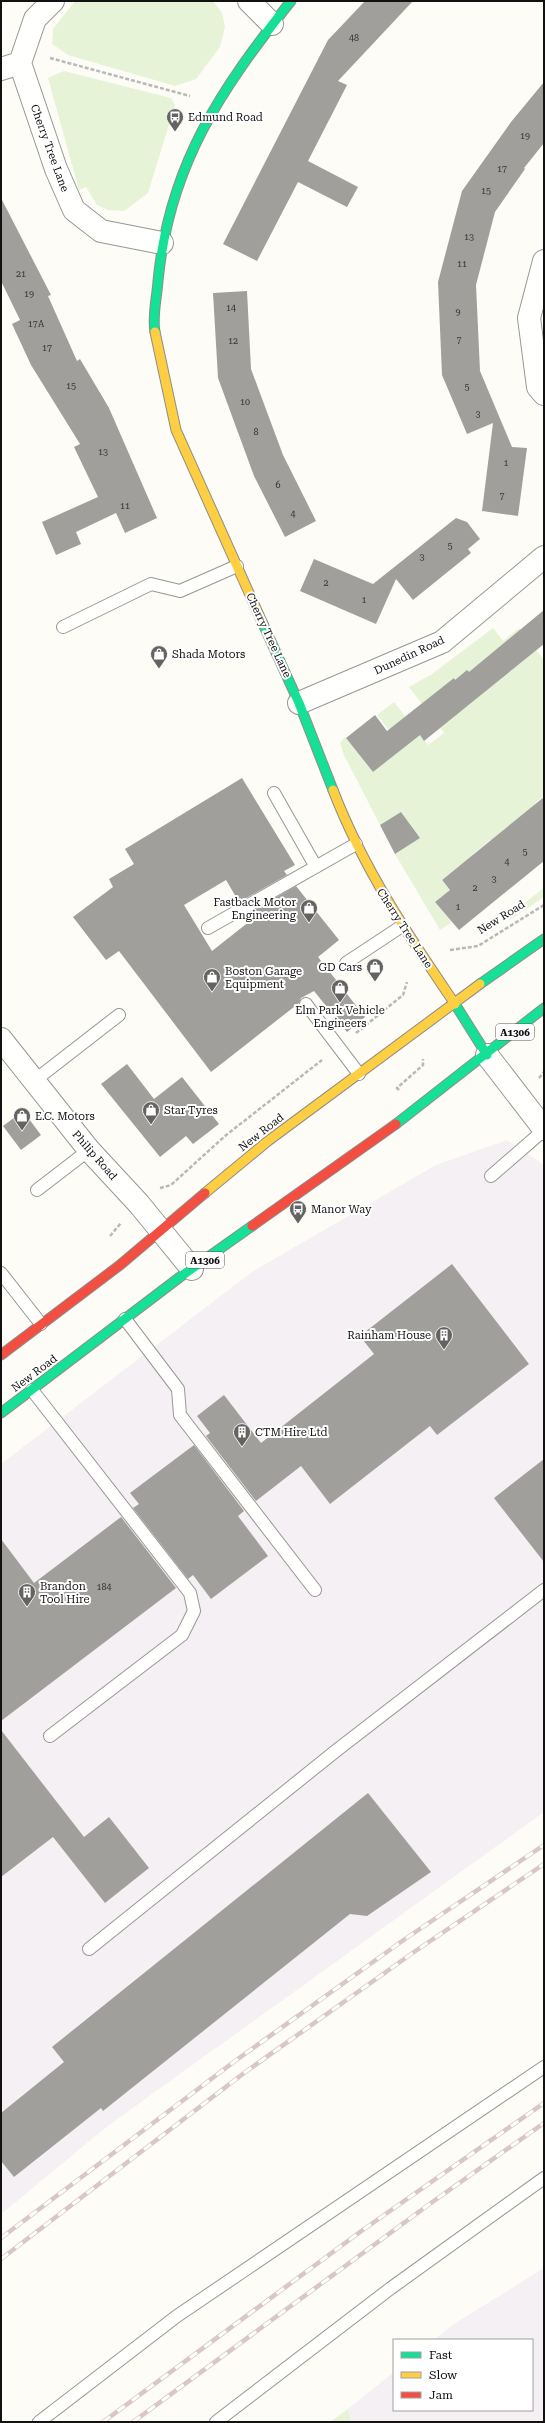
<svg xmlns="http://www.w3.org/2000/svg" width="545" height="2423" font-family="'Roboto Serif',serif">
<rect width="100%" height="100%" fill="#fdfcf7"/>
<!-- industrial -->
<path fill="#f5f0f3" d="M507,1140L544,1165V1812L109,2125L1,2214V1464L252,1272L436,1165Z
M544,2268V2422H351L348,2409L394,2372V2410H532V2340H434L454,2324Z"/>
<!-- green -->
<path fill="#e7f3d7" d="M75,1H213L222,13L225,27L220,47L196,79L175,86L68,55L52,44L53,29Z
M64,71L171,98L175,105L148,193L124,211L108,210L97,205L86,187L79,190L48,78Z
M493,628L503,641L519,628L544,660V796L535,803L544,815L499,851L490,840L473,854L481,866L467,877L459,866L441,880L450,890L435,902L452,922L440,930L395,854L420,838L401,812L380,825L344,755L340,743L345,737L373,772L403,748L377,715L394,702L428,745L444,733L451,742L409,687L432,674Z
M544,888V897L510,920L509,915Z
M348,2409L351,2422H330Z"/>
<!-- building -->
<path fill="#a19f9c" d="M365,1H413L338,81L347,85L308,161L358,187L347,207L298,182L257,261L223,244L328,40Z
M544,82V143L524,168L525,169L495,212L476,285L480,371L512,447L527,448L518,516L482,511L493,423L467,434L442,375L438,282L462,191L511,122Z
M1,198L51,295L48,296L77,361L80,359L109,408L157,518L125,533L116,513L76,532L81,544L56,555L42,522L98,497L74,447L80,444L31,365L12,324L20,320L1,281Z
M247,291L251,369L283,455L316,521L285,537L254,476L218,378L213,293Z
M456,518L467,522L480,539L468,549L471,553L413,600L396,579L376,624L300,591L314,559L373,584Z
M544,610V644L424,741L420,735L373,772L346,738L375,715L387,731L454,678L455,680L467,670L469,672Z
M242,778L295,865L284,871L287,875L239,902L226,880L184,905L212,951L250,921L246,915L296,886L339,940L318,957L365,1017L347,1032L314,991L301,998L299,1003L211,1072L119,951L106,960L73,917L113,887L109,879L134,864L125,849Z
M544,797V861L459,930L435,902L450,890L442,880Z
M401,812L420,838L395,854L380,825Z
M127,1064L154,1099L182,1077L219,1124L193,1144L186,1136L160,1157L101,1084Z
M23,1111L41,1135L21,1150L3,1126Z
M452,1264L529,1364L437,1435L430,1426L330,1504L301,1466L256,1501L206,1436L210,1433L197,1416L224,1395L261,1443L374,1354L360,1336Z
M194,1445L244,1511L238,1516L268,1556L211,1599L193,1575L188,1579L133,1508L139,1504L130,1493Z
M544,1459V1562L494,1498Z
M121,1517L176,1588L1,1721V1539L34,1583Z
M1,1730L84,1837L109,1817L149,1868L105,1903L53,1837L1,1877Z
M368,1793L431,1872L367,1916L350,1914L103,2111L101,2108L14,2177L1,2161V2113L64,2062L52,2047Z"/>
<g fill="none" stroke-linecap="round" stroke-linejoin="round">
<!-- lane casing -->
<g stroke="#979795" stroke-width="14">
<path id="lane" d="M63,627L151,584L180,591L237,566
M274,793L316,867
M208,928L356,844
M346,963L402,926
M306,1004L359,1074
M34,1081L119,1015
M491,1176L544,1130
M37,1190L89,1150
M1,1273L41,1324
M125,1319L178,1389L180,1415L315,1590
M32,1390L190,1593L194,1611L182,1635L50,1736
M89,1949L337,1750L544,1590
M39,2422L177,2316L544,2067
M216,2422L391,2288L544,2178"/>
</g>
<!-- street casing -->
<g stroke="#979795" stroke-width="24">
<path id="street" d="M53,1L35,19L20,63L56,169L74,210L101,231L162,243
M249,1L272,24
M1,69L20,63
M544,261L529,318L538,387L544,394
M299,703L442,642L544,557
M1,1039L89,1150L139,1204L192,1269
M487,1055L544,1129"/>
</g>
<!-- fast casing -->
<g stroke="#8e8d8b" stroke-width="11">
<path id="fast" d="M155,332C152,316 157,297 158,281C169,165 221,89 291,1
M263,624L299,703L333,790
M480,984L544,939
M455,1004L487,1055
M396,1124L544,1008
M1,1413L180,1277L252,1226"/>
</g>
<!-- slow casing -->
<g stroke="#8e8d8b" stroke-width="11">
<path id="slow" d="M155,332L176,430L263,624
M333,790C363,868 408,935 455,1004
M205,1193L268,1141L480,984"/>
</g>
<!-- jam casing -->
<g stroke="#8e8d8b" stroke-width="11">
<path id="jam" d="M252,1226L396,1124
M1,1355L120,1265L205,1193"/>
</g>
<!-- path -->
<path stroke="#b9b9b8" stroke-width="2.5" stroke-dasharray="4 2" stroke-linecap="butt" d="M50,58L190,96
M450,950L478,946L544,905
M356,1033L403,995L407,982
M539,1078L544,1072
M399,1090L397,1088L423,1065V1059
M160,1188L171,1185L225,1136L322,1060
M110,1236L121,1223"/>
<!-- lane -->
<use href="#lane" stroke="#fffffe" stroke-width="12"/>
<!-- street -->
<use href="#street" stroke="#fffffe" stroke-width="22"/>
<!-- fast -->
<use href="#fast" stroke="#16e098" stroke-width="9"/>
<!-- slow -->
<use href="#slow" stroke="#ffcf43" stroke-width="9"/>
<!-- jam -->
<use href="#jam" stroke="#f24e42" stroke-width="9"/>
<!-- rail casing -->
<g stroke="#d9c6c7" stroke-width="4.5">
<path id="rail" d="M1,2238L235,2061L405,1939L544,1845
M1,2259L244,2073L414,1952L544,1864
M103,2422L360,2232L544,2103
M133,2422L431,2203L544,2123"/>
</g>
<!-- rail -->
<use href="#rail" stroke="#fff" stroke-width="3" stroke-dasharray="9" stroke-linecap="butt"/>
</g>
<!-- icons -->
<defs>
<g id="bus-pin" transform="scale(0.9)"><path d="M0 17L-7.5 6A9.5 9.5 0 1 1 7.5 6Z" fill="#646362" stroke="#fff"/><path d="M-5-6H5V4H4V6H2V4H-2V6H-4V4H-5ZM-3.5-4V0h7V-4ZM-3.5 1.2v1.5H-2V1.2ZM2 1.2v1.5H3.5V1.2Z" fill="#fff"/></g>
<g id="shop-pin" transform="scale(0.9)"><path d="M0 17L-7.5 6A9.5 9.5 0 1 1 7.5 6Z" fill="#646362" stroke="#fff"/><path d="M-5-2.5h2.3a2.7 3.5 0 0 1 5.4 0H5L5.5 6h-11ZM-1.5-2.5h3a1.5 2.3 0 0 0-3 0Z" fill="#fff"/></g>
<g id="building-pin" transform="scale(0.9)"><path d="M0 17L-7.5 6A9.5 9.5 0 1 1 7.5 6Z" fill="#646362" stroke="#fff"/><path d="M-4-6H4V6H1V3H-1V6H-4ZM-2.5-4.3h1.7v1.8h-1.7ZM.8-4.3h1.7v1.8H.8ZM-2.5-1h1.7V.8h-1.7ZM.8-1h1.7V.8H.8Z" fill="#fff"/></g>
</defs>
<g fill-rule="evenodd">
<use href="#bus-pin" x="175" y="117"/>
<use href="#shop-pin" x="159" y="654"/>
<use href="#shop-pin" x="309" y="908"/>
<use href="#shop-pin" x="375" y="967"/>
<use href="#shop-pin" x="212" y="977"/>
<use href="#shop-pin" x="340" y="988"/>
<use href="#shop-pin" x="151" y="1110"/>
<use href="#shop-pin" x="22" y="1116"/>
<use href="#bus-pin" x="298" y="1209"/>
<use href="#building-pin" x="444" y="1335"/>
<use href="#building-pin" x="242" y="1432"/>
<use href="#building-pin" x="27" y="1592"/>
</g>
<g text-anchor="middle" stroke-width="4" stroke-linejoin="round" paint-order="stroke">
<!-- number labels -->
<g font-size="9" fill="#353434">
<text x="354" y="41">48</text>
<text x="525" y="139">19</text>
<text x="502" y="172">17</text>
<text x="486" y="194">15</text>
<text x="469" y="240">13</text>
<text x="462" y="267">11</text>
<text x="21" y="277">21</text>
<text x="29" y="297">19</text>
<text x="231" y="311">14</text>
<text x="458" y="315">9</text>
<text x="36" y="327">17A</text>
<text x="459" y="343">7</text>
<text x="233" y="344">12</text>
<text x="47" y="351">17</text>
<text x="71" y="389">15</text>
<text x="467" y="390">5</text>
<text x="245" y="405">10</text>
<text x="478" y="417">3</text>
<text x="256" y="435">8</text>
<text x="103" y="455">13</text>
<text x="506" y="466">1</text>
<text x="278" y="488">6</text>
<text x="502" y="499">7</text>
<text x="125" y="509">11</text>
<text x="293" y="517">4</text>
<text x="450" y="549">5</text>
<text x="422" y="560">3</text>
<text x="326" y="586">2</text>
<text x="364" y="603">1</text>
<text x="525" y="855">5</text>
<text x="507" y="865">4</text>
<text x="494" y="882">3</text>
<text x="475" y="891">2</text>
<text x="458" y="910">1</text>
<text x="104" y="1590">184</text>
</g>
<!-- shield labels -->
<g fill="#fff" stroke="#585858" stroke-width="1">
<rect x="496" y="1024" width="38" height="16" rx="3"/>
<rect x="186" y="1252" width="38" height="16" rx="3"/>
</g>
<g font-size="10" font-weight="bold" fill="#111">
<text x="515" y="1036">A1306</text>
<text x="205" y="1264">A1306</text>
</g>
<!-- poi labels -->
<g font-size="11" fill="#111" stroke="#fff" text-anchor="start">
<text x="188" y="121">Edmund Road</text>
<text x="172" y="658">Shada Motors</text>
<text x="296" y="906" text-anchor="end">Fastback Motor<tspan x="296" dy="13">Engineering</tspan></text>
<text x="362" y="971" text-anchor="end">GD Cars</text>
<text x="225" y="975">Boston Garage<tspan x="225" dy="13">Equipment</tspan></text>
<text x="340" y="1014" text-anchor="middle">Elm Park Vehicle<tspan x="340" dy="13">Engineers</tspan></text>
<text x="164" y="1114">Star Tyres</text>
<text x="35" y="1120">E.C. Motors</text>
<text x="311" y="1213">Manor Way</text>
<text x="431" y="1339" text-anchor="end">Rainham House</text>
<text x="255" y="1436">CTM Hire Ltd</text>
<text x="40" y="1590">Brandon<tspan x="40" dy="13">Tool Hire</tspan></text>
</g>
<!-- street labels -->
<g font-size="11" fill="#111" stroke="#fff">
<text transform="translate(50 148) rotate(70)" y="4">Cherry Tree Lane</text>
<text transform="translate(269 635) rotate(65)" y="4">Cherry Tree Lane</text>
<text transform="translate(409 655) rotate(-25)" y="4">Dunedin Road</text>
<text transform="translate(501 917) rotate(-32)" y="4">New Road</text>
<text transform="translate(405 928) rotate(57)" y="4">Cherry Tree Lane</text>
<text transform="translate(261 1132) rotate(-38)" y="4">New Road</text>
<text transform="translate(95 1155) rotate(49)" y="4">Philip Road</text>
<text transform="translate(34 1373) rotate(-37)" y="4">New Road</text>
</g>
</g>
<!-- border -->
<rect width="545" height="2423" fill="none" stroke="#111111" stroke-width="4"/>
<!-- legend -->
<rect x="393" y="2339" width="140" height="72" fill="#ffffff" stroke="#a0a0a0"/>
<rect x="401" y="2352" width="20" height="6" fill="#16e098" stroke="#a0a0a0"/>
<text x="429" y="2359" font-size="12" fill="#111111">Fast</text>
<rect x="401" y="2372" width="20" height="6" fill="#ffcf43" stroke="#a0a0a0"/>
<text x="429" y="2379" font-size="12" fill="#111111">Slow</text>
<rect x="401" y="2392" width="20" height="6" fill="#f24e42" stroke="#a0a0a0"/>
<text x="429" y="2399" font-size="12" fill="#111111">Jam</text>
</svg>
